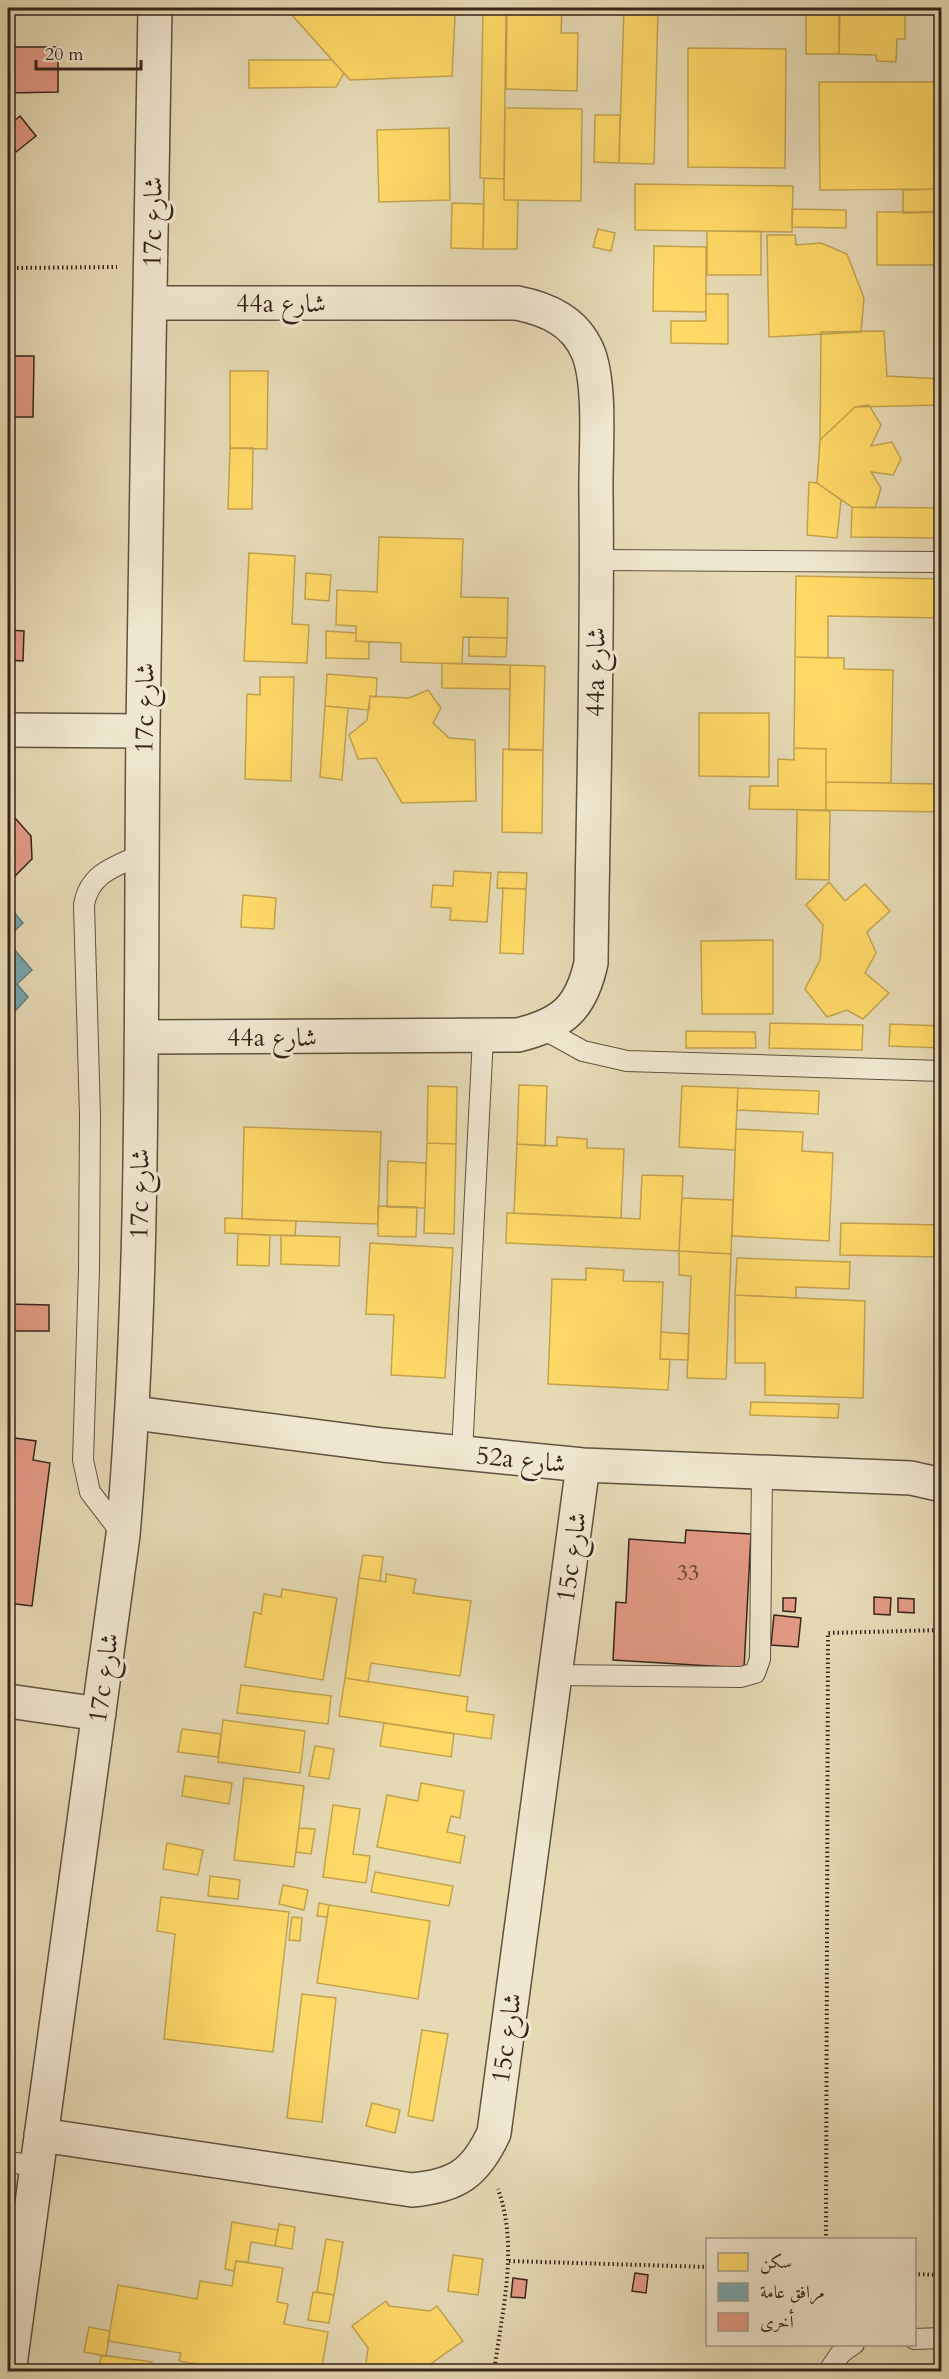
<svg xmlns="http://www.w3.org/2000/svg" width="949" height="2379" font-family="Cardo,Amiri,serif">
<rect width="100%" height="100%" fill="#e6dab5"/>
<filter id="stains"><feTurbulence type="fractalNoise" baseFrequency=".00333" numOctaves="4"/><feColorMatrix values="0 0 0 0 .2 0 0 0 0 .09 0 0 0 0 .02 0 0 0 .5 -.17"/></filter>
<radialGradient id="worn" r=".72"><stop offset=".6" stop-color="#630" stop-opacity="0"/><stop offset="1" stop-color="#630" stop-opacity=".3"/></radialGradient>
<!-- homes -->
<path fill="#ffd966" stroke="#c2a34f" stroke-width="1.5" d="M297,8H429L455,16L452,76L350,80L291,14Z
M507,8H562L561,33H578L577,91L506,89Z
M624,8L658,9L654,164L619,163Z
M806,8H839V54H806Z
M840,8H900V14H905V39H897L896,62L877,61L876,55L839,54Z
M483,10L506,11L504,179L480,178Z
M688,48L786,49L785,168L688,167Z
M249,60H332L344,73L336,87L249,88Z
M819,82H942V189L820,190Z
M505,108L582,109L581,201L504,200Z
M595,115H620L619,163L594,162Z
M449,128L450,200L379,202L377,130Z
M484,178L504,179V200H518L517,249H483Z
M635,184L793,186L792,232L635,230Z
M939,189V212L903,213V190Z
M452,203L484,204L483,249L451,248Z
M792,209L846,210V228L792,227Z
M877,212H942V265H877Z
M598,229L615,233L611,251L593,247Z
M707,231H761V275H707Z
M767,235H795L796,245L821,243L847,254L864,298L861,332L769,337Z
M654,246L706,247V312L653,311Z
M706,294H728V344L671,343V321H706Z
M884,331L887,376L942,379V405L855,407L820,440L821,332Z
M230,371H268L267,449L230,448Z
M869,405L881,425L871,446L892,442L901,459L893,475L871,472L881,488L875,508L852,507L817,483L820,440L855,407Z
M230,448H253L252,509H228Z
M809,482L817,483L841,500L837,538L807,535Z
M852,507L942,508V538L851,537Z
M379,537L463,539L461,597L508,598L507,638L463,637L462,664L401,662V643L356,641V626L336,625L337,590L377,592Z
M249,553L295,556L292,624L309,625L307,663L244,661Z
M306,573L331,575L329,601L305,599Z
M796,576L942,579V618L828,616V658L795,657Z
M326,631L356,633V641L369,642V659L326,658Z
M469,637L507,638L506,657L469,656Z
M795,657L844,658V669L893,670L891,783L826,782V749L794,748Z
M442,663L510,665V689L442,688Z
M510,665L545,666L543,750H509Z
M327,674L377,678L376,697L370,696L369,710L325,706Z
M260,677H294L291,781L245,779L247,694L260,695Z
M428,690L441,708L433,723L449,738L475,740L476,801L402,803L376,758L358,759L349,735L367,720L370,696L409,698Z
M325,706L348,708L342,780L320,777Z
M699,713H769V777L699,776Z
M794,748L826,749V810L749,809L750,786H778V759L794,760Z
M503,749L543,750L542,833L502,832Z
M826,782L942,784V812L826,810Z
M797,810L830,811L829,880L796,879Z
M454,871L491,873L487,922L450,920L451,908L431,907L433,885L453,886Z
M498,872L527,873L526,889L497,888Z
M829,882L845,901L865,884L890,911L867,932L876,953L865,973L889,993L863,1019L847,1010L827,1017L805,989L820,960L823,925L806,905Z
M503,888L526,889L523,954L500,953Z
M243,895L276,898L274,929L241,927Z
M773,940V1014H702L701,941Z
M770,1023L863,1025L862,1050L769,1048Z
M890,1024L942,1026V1048L889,1046Z
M686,1031L755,1032L756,1048H686Z
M519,1085L547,1086L545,1146L517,1144Z
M428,1086L457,1087L456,1144L427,1143Z
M682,1086L738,1088L735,1150L679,1147Z
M738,1088L819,1091L818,1114L737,1110Z
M244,1127L381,1132L378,1224L242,1219Z
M736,1129L803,1132L802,1151L833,1153L829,1241L732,1236Z
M557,1137L587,1139V1148L624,1149L621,1218L514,1213L517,1144L557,1146Z
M427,1143L456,1144L454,1234L424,1233Z
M388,1161L426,1163L425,1208L387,1207Z
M642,1175L683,1176L679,1251L506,1243L507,1213L640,1219Z
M682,1198L733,1200L731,1254L679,1251Z
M378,1206L417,1207L416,1237L378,1236Z
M225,1218L296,1221L295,1236L225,1233Z
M841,1223L941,1225V1257L840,1255Z
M238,1234L270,1235L269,1266L237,1265Z
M281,1235L340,1237L339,1266L281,1264Z
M370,1243L453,1248L445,1378L391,1375L394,1315L366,1314Z
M679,1251L731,1254L726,1379L687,1378L691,1276L679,1275Z
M737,1258L850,1262L849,1289L796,1287V1298L735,1295Z
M586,1268L624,1270L623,1281L663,1282L660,1359H670L668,1390L548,1384L552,1279L586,1280Z
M735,1295L865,1301L863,1398L765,1395V1363H735Z
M661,1332L689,1334L688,1360L660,1359Z
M751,1402L839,1404L838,1418L750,1415Z
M363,1555L383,1557L380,1581L359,1578Z
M386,1574L416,1579L413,1593L471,1601L460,1676L371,1663L368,1682L345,1678L359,1578L386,1582Z
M282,1589L337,1598L323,1680L245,1667L254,1612L261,1614L264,1594L281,1597Z
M345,1678L468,1697L466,1711L494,1715L491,1739L339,1716Z
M241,1685L331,1696L328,1724L237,1713Z
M223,1720L305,1731L300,1773L218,1762Z
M384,1723L454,1734L451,1757L380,1746Z
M182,1729L221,1734L218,1757L178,1752Z
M315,1746L334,1749L329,1779L309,1776Z
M185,1776L232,1783L229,1804L182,1796Z
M244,1778L304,1786L294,1867L234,1860Z
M421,1783L464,1791L460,1818L451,1816L447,1832L465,1836L460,1863L377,1847L387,1795L418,1801Z
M333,1805L360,1809L353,1854L370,1856L366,1883L323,1877Z
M299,1828L315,1829L311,1854L296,1852Z
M167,1843L203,1850L198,1875L163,1869Z
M375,1872L453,1886L449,1906L371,1892Z
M210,1876L240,1880L238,1899L208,1896Z
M283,1885L308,1890L304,1910L279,1904Z
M161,1897L289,1912L273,2052L164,2039L175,1934L157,1931Z
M319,1903L329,1905L327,1917L317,1916Z
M329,1905L430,1921L418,1999L317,1983Z
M292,1917L302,1918L300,1941L289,1940Z
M302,1994L336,1998L322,2122L287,2118Z
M422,2030L448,2034L433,2121L408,2116Z
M372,2103L400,2110L395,2133L366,2126Z
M232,2222L278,2230L275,2246L251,2242L248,2262L236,2261L234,2271L225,2269Z
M279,2224L295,2227L292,2249L275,2246Z
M326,2239L343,2242L334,2295L317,2292Z
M453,2255L483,2259L478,2295L448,2291Z
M236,2261L283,2268L277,2302L288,2304L284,2324L328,2332L321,2372H243L179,2361L181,2353L108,2341L118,2285L197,2299L200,2281L232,2286Z
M313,2292L334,2295L329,2323L308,2320Z
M386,2301L389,2306L430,2311L437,2306L463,2341L432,2363L430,2372H365L368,2348L352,2326Z
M89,2327L110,2331L106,2356L84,2352Z
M101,2355L152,2362L151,2372H99Z"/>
<!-- public -->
<path fill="#76a5af" stroke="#627f82" stroke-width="1.5" d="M8,905L23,923L8,937Z
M8,942L32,970L17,984L28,997L8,1019Z"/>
<!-- building -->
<path fill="#e49a86" stroke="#35251a" stroke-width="1.5" d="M8,47H58V92L8,93Z
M20,116L36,136L16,152L8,141V126Z
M8,356H34L33,417H8Z
M8,630L24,631L23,661L8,660Z
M8,818H15L31,836L32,859L14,877H8Z
M8,1304L49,1305V1331H8Z
M8,1437L36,1441L33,1460L50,1463L32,1606L8,1603Z
M686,1530L751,1534L744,1668L613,1660L616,1602L626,1603L629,1539L685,1543Z
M874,1597L891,1598L890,1615L874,1614Z
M783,1598H796L795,1612L783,1611Z
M898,1598L914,1599V1613L898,1612Z
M774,1615L801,1618L798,1647L771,1645Z
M635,2273L648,2275L646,2293L632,2291Z
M513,2278L527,2280L525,2298L511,2297Z"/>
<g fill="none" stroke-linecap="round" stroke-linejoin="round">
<!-- service casing -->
<g stroke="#615241" stroke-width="22">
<path id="service" d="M596,560L942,562
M543,1029L583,1051L627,1061L942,1071
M462,1453L483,1037
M123,1535L90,1492L83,1460L89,1270L90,1116L84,905C89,873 116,866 143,854
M555,1675L741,1677L755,1673L760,1659L762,1472
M8,2162L37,2166
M914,2339L942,2338
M828,2372L841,2353L854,2344"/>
</g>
<!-- minor casing -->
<g stroke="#615241" stroke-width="36">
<path id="minor" d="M8,730L143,731
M142,1037L518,1035C563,1024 581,1008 591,963C593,807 598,652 596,496C595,457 602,387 588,352C575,321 547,309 517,303H150
M134,1413L383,1445L583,1465L911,1478L942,1485
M8,1701L99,1714
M41,2135L412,2190C456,2186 475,2174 494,2133L583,1465
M9,2372L123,1535C146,1268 140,998 143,729C146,489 151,248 155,8"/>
</g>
<!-- path -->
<path stroke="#35251a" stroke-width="4" stroke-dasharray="1.5 3" stroke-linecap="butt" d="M8,268L117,267
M826,2240L828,1633L942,1630
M509,2261L708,2267
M914,2274L942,2275
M494,2372C502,2311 519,2247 498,2189"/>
<!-- service -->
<use href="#service" stroke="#efe7cf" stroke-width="20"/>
<!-- minor -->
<use href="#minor" stroke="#efe7cf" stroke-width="33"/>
</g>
<g text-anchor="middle" stroke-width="6" stroke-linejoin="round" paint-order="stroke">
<!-- number labels -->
<g font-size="22" fill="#614235">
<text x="688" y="1580">33</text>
</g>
<!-- street labels -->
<g font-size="26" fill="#35251a" stroke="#efe7cf">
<text transform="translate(152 222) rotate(-89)" y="9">17c شارع</text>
<text x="281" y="312">44a شارع</text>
<text transform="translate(595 672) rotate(-89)" y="9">44a شارع</text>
<text transform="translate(144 708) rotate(-89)" y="9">17c شارع</text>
<text x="272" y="1046">44a شارع</text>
<text transform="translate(139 1194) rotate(-89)" y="9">17c شارع</text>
<text transform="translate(521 1459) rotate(6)" y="9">52a شارع</text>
<text transform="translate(571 1557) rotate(-82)" y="9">15c شارع</text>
<text transform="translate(103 1678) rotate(-82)" y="9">17c شارع</text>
<text transform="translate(506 2038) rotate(-82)" y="9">15c شارع</text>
</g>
</g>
<!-- margin -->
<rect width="949" height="2379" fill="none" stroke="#e6dab5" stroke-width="30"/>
<rect x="9" y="9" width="931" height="2361" fill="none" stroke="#35251a" stroke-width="3"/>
<rect x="15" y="15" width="919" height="2349" fill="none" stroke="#35251a" stroke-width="1.5"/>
<!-- legend -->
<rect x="706" y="2238" width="210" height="108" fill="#efe7cf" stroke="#a59987" stroke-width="1.5"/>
<rect x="718" y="2253" width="30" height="18" fill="#ffd966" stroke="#a59987" stroke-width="1.5"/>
<text x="760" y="2268" font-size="18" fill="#35251a">سكن</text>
<rect x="718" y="2283" width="30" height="18" fill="#76a5af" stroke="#a59987" stroke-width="1.5"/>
<text x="760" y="2298" font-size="18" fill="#35251a">مرافق عامة</text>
<rect x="718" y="2313" width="30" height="18" fill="#e49a86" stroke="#a59987" stroke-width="1.5"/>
<text x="760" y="2328" font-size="18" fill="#35251a">أخرى</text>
<!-- scale -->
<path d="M36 60v9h105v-9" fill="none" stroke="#35251a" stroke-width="3"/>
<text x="45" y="60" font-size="18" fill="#35251a" stroke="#efe7cf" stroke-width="4.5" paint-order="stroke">20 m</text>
<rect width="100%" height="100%" filter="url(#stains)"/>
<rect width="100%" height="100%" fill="url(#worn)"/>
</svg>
